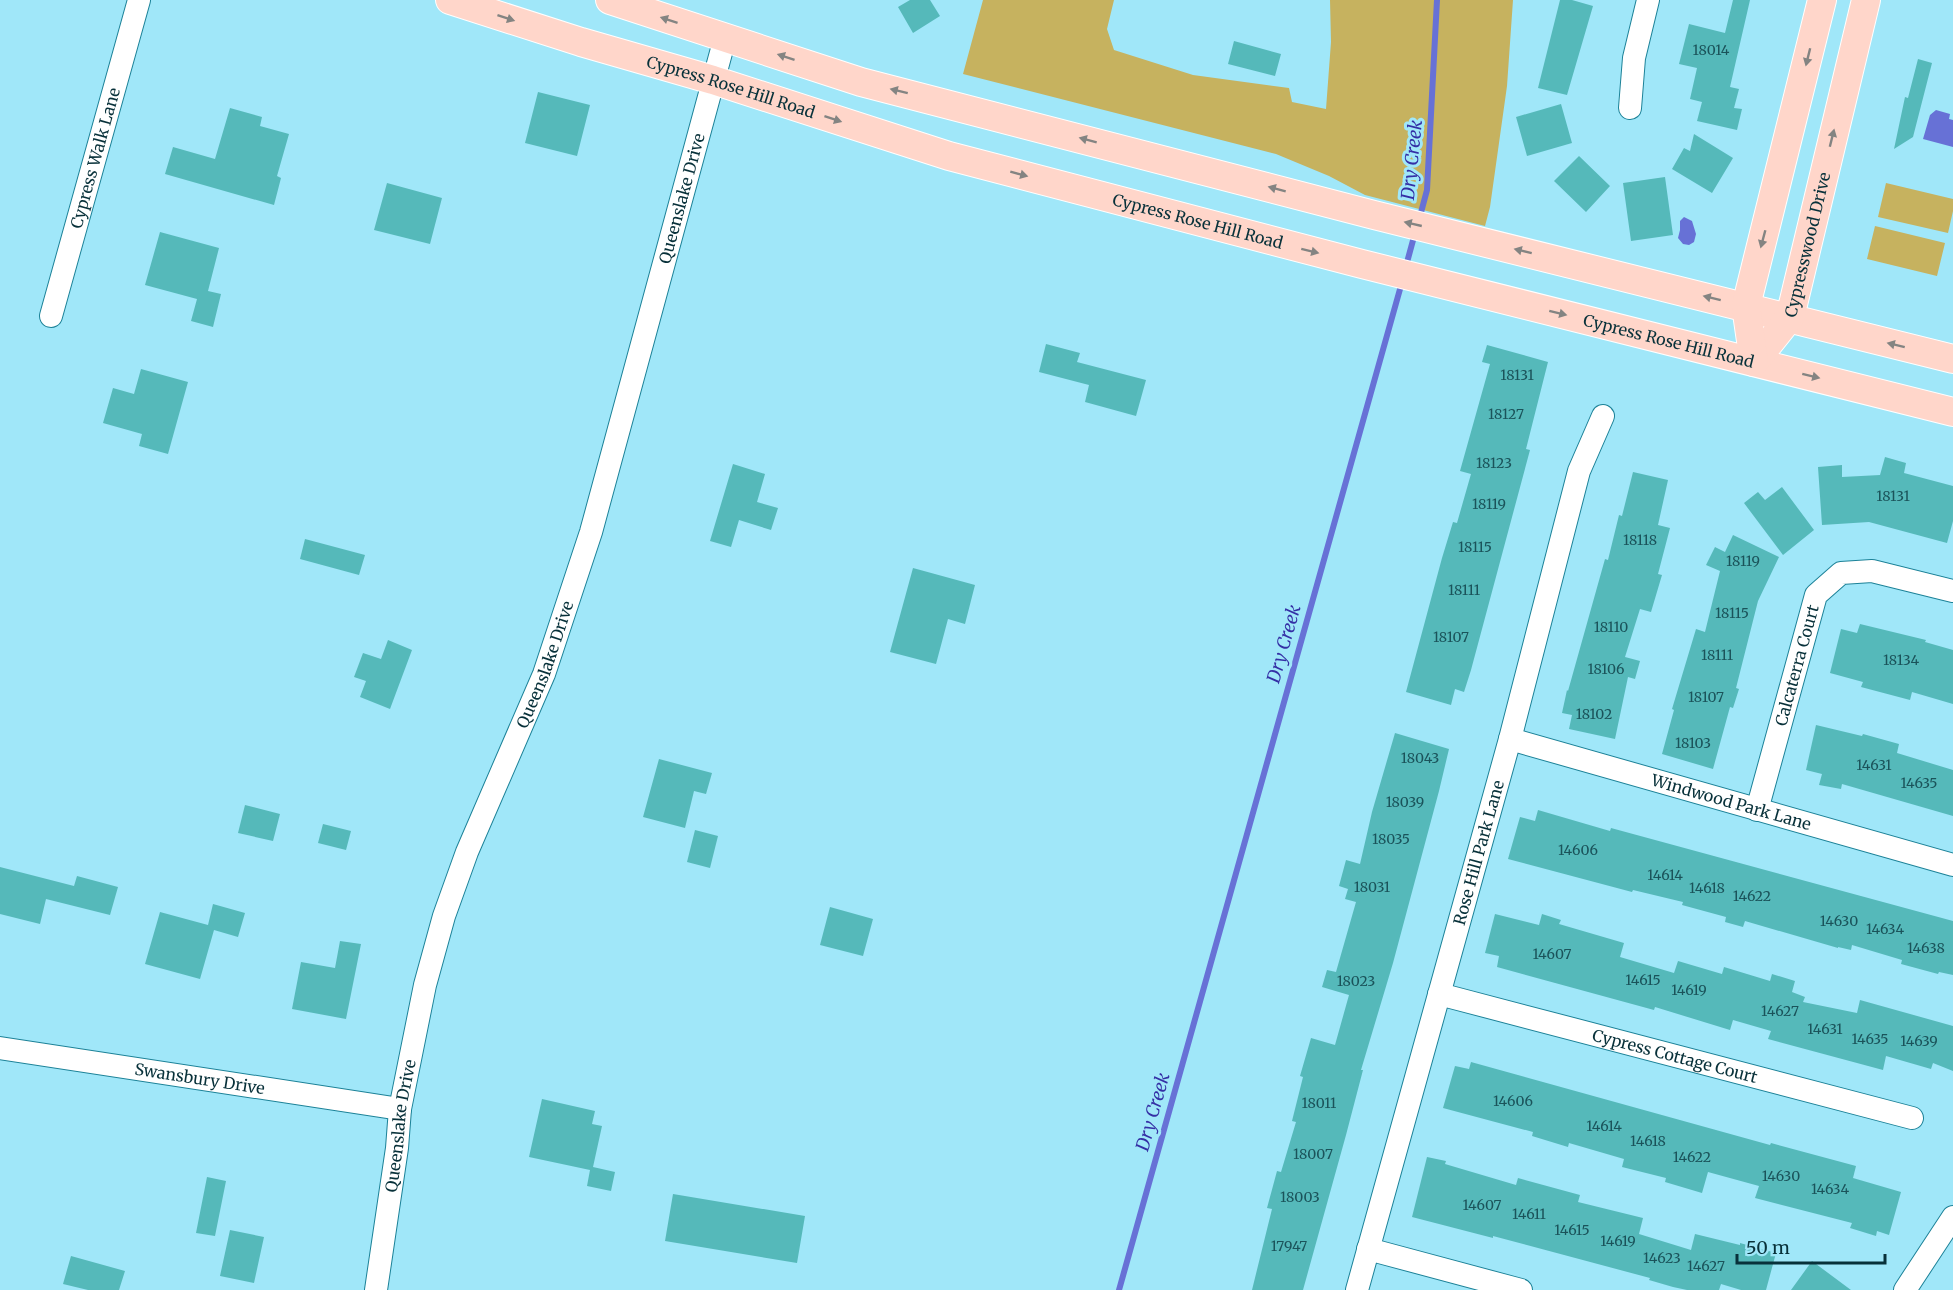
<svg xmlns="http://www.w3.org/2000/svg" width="1953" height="1290" font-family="Merriweather,serif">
<rect width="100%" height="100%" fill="#a0e7f9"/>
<!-- green -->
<path fill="#c6b25f" d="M983,0H1114L1107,29L1114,50L1193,75L1289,88L1292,102L1326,109L1331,42L1330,0H1513L1507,86L1490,207L1485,226L1365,195L1329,176L1276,154L963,74Z
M1886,183L1953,199V211L1948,233L1878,217Z
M1875,226L1945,243L1937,276L1867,259Z"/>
<!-- water -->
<path fill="#6771d6" d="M1936,110L1950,114L1949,119L1953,120V147L1923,139L1930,115Z
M1684,217L1692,221L1696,234L1694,242L1689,245L1683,244L1678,238L1680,230V221Z"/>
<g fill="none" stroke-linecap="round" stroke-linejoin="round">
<!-- stream -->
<path stroke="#6771d6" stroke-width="6" d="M1419,220L1427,190L1437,0
M1406,266L1415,233
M1119,1290L1402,282"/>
</g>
<!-- building -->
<path fill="#55b9ba" d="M910,0H930L940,16L913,33L898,7Z
M1560,0H1572L1593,6L1567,95L1538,88Z
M1733,0H1750L1730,87L1739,89L1734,108L1742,109L1737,130L1697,121L1702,102L1690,99L1697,68L1679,64L1689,24L1725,33Z
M1234,41L1281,54L1275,76L1228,64Z
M1918,59L1932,63L1913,137L1894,149L1905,97L1908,98Z
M538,92L590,105L577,156L525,143Z
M1561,104L1572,143L1527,156L1516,117Z
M230,108L262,117L260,126L289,134L277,176L281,178L274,205L165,174L173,147L215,159Z
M1694,134L1733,158L1712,193L1672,169L1684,148L1690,151Z
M1579,156L1610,186L1586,212L1554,181Z
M1665,177L1673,235L1631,241L1623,183Z
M387,183L442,198L430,244L374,230Z
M160,232L219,248L208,291L221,294L213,327L191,321L197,299L145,285Z
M1046,344L1080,353L1077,362L1146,380L1136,416L1085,402L1089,385L1039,372Z
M1487,345L1548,362L1526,449L1530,450L1471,670L1464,692L1455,689L1451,705L1406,692L1442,558L1453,522L1457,523L1471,474L1460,471L1490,364L1482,362Z
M141,369L188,382L168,454L139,446L142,434L103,423L113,388L134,394Z
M1885,457L1906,463L1904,473L1953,486V521L1947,543L1869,522L1822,525L1818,467L1842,465V477L1880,475Z
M733,464L765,474L757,502L778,508L771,530L739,520L731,547L710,541Z
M1633,472L1668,480L1658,525L1670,528L1658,574L1662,575L1651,612L1640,609L1625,657L1640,661L1635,679L1628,677L1615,739L1569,729L1572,715L1562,713L1567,690L1568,691L1605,559L1608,560L1619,515L1622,516Z
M1782,487L1814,530L1783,555L1744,503L1758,492L1765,500Z
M1733,535L1779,557L1758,601L1736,688L1739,689L1733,708L1730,707L1713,769L1662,754L1674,710L1672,709L1696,629L1705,632L1720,571L1706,565L1715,547L1725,552Z
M305,539L365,555L359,575L300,559Z
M913,568L975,585L965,624L948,619L936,664L890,652Z
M1860,624L1926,640L1925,642L1953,650V704L1912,692L1910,700L1861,687L1863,682L1830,673L1841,629L1857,633Z
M388,640L412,650L390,709L360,697L366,681L354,677L363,653L381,659Z
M1816,725L1862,736L1863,734L1899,744L1897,753L1953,770V816L1842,784L1841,789L1819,785L1822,774L1806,770Z
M1395,733L1449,749L1439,791L1393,963L1361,1070H1363L1346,1135L1303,1290H1252L1272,1209L1267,1208L1277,1171L1281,1172L1296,1122L1292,1121L1303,1077L1300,1076L1311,1038L1335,1045L1349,995L1322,987L1327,970L1336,972L1356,902L1345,899L1348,889L1339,886L1346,860L1360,864L1372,812Z
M659,759L712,773L706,794L694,791L685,828L643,817Z
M245,805L280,814L273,841L238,833Z
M1538,810L1610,831L1611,828L1953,921V975L1939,972L1938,974L1901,964L1902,960L1852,945L1851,950L1838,947V948L1745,921L1743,927L1725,922L1726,917L1682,905L1683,902L1633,890L1632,892L1508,859L1520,817L1535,821Z
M323,824L351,831L346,850L318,843Z
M695,830L718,836L710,868L687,862Z
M0,867L74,886L77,876L118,887L110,915L46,899L40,924L0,914Z
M213,904L245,913L238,937L214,930L200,979L145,964L160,912L208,925Z
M830,907L873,919L863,956L820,945Z
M1495,914L1539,925L1542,914L1561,920L1559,924L1624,943L1620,957L1674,973L1678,961L1722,974L1724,967L1770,981L1772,974L1795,981L1792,992L1805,997L1803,1002L1857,1013L1860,1000L1953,1026V1071L1933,1063L1931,1069L1886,1056L1883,1070L1768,1039L1771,1031L1733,1020L1730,1030L1655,1007L1654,1010L1497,967L1499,956L1485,953Z
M340,941L361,944L346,1019L292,1009L301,962L335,968Z
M1471,1062L1770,1145L1771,1143L1856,1166L1853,1178L1901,1192L1889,1235L1877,1231L1876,1236L1850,1228L1852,1223L1755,1198L1759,1186L1708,1172L1702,1193L1665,1182L1666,1178L1622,1167L1624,1159L1569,1143L1568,1147L1532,1136L1533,1132L1443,1108L1455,1066L1469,1069Z
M542,1099L595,1111L592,1124L602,1126L593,1167L615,1172L611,1191L587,1186L590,1170L529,1157Z
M1427,1157L1446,1161L1445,1164L1516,1185L1518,1178L1580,1195L1578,1202L1643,1218L1639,1234L1691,1250L1695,1234L1740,1245V1243L1776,1253L1766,1290H1741L1721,1284L1719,1290H1687L1673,1287L1649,1280L1650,1278L1493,1236V1238L1412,1217Z
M207,1177L226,1181L215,1236L196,1233Z
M673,1194L805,1216L797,1263L665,1241Z
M230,1230L264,1237L254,1283L220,1276Z
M71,1256L125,1271L119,1290H88L63,1284Z
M1812,1261L1851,1290H1791Z"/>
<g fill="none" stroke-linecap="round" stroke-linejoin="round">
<!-- minor casing -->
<g stroke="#1c8298" stroke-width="24">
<g id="minor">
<path d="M1630,108L1634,58L1648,0"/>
<path id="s1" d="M51,316L139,0"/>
<path id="s2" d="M1510,739L1953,865"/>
<path id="s3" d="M1757,810L1816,595L1841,573L1872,571L1953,591"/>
<path id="s4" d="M1439,994L1912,1118"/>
<path id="s5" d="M0,1048L400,1109"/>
<path d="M1368,1249L1521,1290"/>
<path id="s6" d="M376,1290L397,1148L400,1109L425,985L444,916L467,852L544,674L591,532L725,38"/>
<path id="s7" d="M1357,1290L1510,739L1579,471L1603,416"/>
<path d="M1905,1290L1953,1217"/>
</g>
</g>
<!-- major casing -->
<g stroke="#fff" stroke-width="30">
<g id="major">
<path id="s8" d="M450,0L581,42L713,80L949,156L1362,264L1953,412"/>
<path d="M610,0L861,82L1374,215L1953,359"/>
<path id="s9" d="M1754,362L1790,317L1866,0"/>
<path d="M1754,362L1746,306L1822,0"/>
</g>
</g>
<!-- minor -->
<use href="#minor" stroke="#fff" stroke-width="22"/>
<!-- major -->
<use href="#major" stroke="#ffd6ca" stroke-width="28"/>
</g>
<!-- one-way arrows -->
<defs><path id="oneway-solid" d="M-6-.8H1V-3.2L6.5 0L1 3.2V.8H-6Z" transform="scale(1.5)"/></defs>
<g fill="#848482">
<use href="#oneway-solid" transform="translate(506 18) rotate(18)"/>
<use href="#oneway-solid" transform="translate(669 20) rotate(-162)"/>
<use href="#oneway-solid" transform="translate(786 57) rotate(-162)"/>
<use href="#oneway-solid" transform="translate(1808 57) rotate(104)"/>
<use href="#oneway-solid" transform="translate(899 91) rotate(-166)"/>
<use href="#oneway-solid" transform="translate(833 119) rotate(18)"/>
<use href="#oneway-solid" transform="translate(1832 138) rotate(-76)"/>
<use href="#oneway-solid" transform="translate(1088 140) rotate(-165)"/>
<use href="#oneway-solid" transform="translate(1019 174) rotate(15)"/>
<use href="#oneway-solid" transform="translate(1277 189) rotate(-165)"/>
<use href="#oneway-solid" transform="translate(1413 224) rotate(-167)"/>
<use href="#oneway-solid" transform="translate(1763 239) rotate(105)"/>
<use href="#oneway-solid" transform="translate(1310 251) rotate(14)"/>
<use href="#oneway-solid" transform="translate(1523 251) rotate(-166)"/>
<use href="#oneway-solid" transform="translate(1712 298) rotate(-166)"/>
<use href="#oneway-solid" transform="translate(1558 313) rotate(14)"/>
<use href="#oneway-solid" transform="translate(1896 345) rotate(-166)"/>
<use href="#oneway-solid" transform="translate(1811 376) rotate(14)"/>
</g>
<g text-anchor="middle" stroke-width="6" stroke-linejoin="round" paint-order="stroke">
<!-- number labels -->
<g font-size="14" fill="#1b535a">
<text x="1711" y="55">18014</text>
<text x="1517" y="380">18131</text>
<text x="1506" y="419">18127</text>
<text x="1494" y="468">18123</text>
<text x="1893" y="501">18131</text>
<text x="1489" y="509">18119</text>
<text x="1640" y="545">18118</text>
<text x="1475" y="552">18115</text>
<text x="1743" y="566">18119</text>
<text x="1464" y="595">18111</text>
<text x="1732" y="618">18115</text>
<text x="1611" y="632">18110</text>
<text x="1451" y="642">18107</text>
<text x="1717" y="660">18111</text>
<text x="1901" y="665">18134</text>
<text x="1606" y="674">18106</text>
<text x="1706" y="702">18107</text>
<text x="1594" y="719">18102</text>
<text x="1693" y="748">18103</text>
<text x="1420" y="763">18043</text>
<text x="1874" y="770">14631</text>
<text x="1919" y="788">14635</text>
<text x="1405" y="807">18039</text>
<text x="1391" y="844">18035</text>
<text x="1578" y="855">14606</text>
<text x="1665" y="880">14614</text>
<text x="1372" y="892">18031</text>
<text x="1707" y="893">14618</text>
<text x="1752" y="901">14622</text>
<text x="1839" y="926">14630</text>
<text x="1885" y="934">14634</text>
<text x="1926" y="953">14638</text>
<text x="1552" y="959">14607</text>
<text x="1643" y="985">14615</text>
<text x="1356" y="986">18023</text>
<text x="1689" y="995">14619</text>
<text x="1780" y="1016">14627</text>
<text x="1825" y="1034">14631</text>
<text x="1870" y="1044">14635</text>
<text x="1919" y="1046">14639</text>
<text x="1513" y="1106">14606</text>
<text x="1319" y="1108">18011</text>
<text x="1604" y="1131">14614</text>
<text x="1648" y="1146">14618</text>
<text x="1313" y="1159">18007</text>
<text x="1692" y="1162">14622</text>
<text x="1781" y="1181">14630</text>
<text x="1830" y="1194">14634</text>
<text x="1300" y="1202">18003</text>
<text x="1482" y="1210">14607</text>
<text x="1529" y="1219">14611</text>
<text x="1572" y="1235">14615</text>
<text x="1618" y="1246">14619</text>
<text x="1289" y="1251">17947</text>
<text x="1662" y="1263">14623</text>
<text x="1706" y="1271">14627</text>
</g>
<!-- street labels -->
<g font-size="16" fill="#08313a" stroke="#a0e7f9">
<text dy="6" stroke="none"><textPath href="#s8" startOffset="294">Cypress Rose Hill Road</textPath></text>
<text dy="6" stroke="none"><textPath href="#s1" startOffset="164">Cypress Walk Lane</textPath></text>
<text dy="6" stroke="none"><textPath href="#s6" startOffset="1138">Queenslake Drive</textPath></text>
<text dy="6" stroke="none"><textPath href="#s8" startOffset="780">Cypress Rose Hill Road</textPath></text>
<text dy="6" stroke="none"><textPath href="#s9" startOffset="132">Cypresswood Drive</textPath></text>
<text dy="6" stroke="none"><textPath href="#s8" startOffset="1266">Cypress Rose Hill Road</textPath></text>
<text dy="6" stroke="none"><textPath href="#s6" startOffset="652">Queenslake Drive</textPath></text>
<text dy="6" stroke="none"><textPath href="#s3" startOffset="150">Calcaterra Court</textPath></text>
<text dy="6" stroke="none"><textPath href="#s2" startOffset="230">Windwood Park Lane</textPath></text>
<text dy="6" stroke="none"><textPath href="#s7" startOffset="454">Rose Hill Park Lane</textPath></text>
<text dy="6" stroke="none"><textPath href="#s4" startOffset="244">Cypress Cottage Court</textPath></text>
<text dy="6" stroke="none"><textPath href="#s5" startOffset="202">Swansbury Drive</textPath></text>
<text dy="6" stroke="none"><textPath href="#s6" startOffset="166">Queenslake Drive</textPath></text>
</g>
<!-- water labels -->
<g font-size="18" font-style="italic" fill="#342fa5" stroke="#a0e7f9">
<text transform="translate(1412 160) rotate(-84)" y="6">Dry Creek</text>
<text transform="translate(1284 644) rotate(-74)" y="6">Dry Creek</text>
<text transform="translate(1153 1112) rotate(-74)" y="6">Dry Creek</text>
</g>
</g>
<!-- scale -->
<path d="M1737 1254v9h148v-9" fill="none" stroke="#08313a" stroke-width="3"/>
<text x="1746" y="1254" font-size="18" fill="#08313a" stroke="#a0e7f9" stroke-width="4.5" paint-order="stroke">50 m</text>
</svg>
